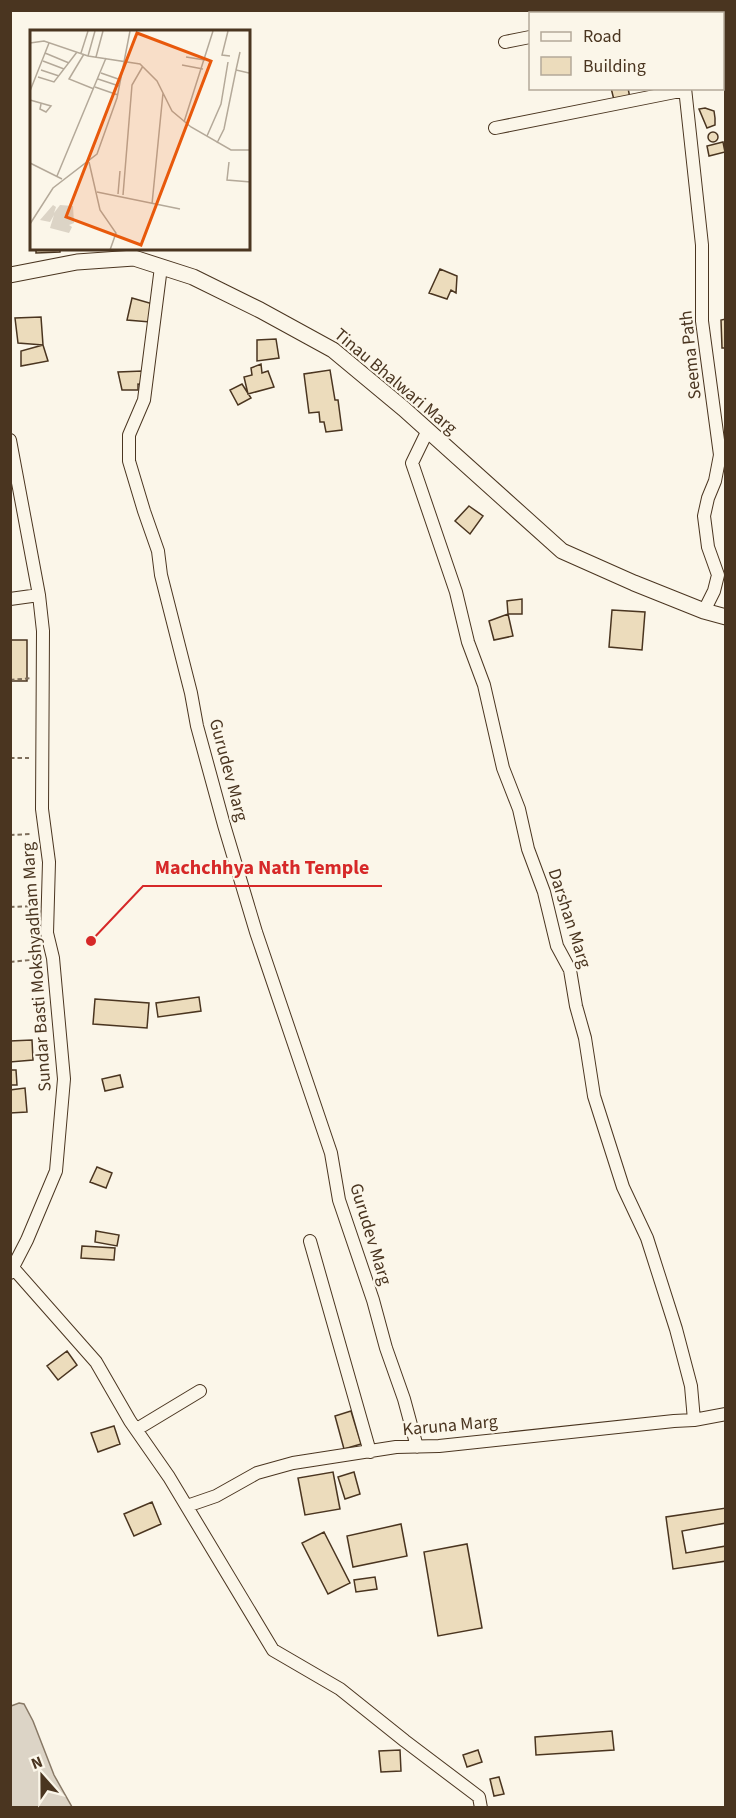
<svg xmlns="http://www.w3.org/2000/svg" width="736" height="1818" font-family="'Source Sans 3',sans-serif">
<rect width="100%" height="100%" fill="#fbf6e9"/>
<!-- water -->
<path fill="#dcd4c6" stroke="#887966" stroke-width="1.5" d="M19,1703L24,1704L33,1721L54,1775L72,1807H11V1706Z"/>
<!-- building -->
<path fill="#ecdcbc" stroke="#4a3520" stroke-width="1.5" d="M726,12V25H722V14H698Z
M611,88H628L630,98L614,100Z
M705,108L714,111L715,118V125L707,128L699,109Z
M708 137a5 5 0 1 1 10 0a5 5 0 1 1-10 0Z
M723,142L725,152L709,156L707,146Z
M36,249H60V252L36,253Z
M440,269L457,276L456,293L451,290L447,299L429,293Z
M132,298L153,304L150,322L127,320Z
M41,317L43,345L18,343L15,318Z
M726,319V348H722L721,320Z
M276,339L279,358L257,361V340Z
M43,345L48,361L21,366V351Z
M261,364L262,373L268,371L274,387L248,394L244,377L252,375L251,368Z
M330,370L335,400H338L342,430L326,432L324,422H320L319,412L309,413L304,374Z
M143,371L146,385L138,384V390H122L118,372Z
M242,384L251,398L238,405L230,390Z
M469,506L483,516L470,534L455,521Z
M522,599V614H508L507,601Z
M612,610L645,612L642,650L609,647Z
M508,614L513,636L494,640L489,621Z
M10,640H27V681H10Z
M199,997L201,1011L158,1017L156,1003Z
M95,999L149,1003L147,1028L93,1024Z
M32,1040L33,1060L10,1062V1041Z
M10,1070H16L17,1085H10Z
M120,1075L123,1087L105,1091L102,1079Z
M25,1088L27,1112L10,1113V1090Z
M97,1167L112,1173L106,1188L90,1182Z
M96,1231L119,1235L117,1246L95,1242Z
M82,1246L115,1248L114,1260L81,1258Z
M67,1351L77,1365L58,1380L47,1366Z
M351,1411L361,1444L344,1449L335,1416Z
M114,1426L120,1444L98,1452L91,1433Z
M333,1472L340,1509L305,1515L298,1478Z
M354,1472L360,1494L345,1499L338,1477Z
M152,1502L161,1524L134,1536L124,1514Z
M726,1508V1523L682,1531L686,1553L726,1546V1561L673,1569L666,1517Z
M401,1524L407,1556L353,1567L347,1536Z
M324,1532L350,1583L328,1594L302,1543Z
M467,1544L482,1628L438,1636L424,1552Z
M375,1577L377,1589L356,1592L354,1580Z
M612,1731L614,1750L536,1755L535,1737Z
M400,1750L401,1771L381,1772L379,1751Z
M478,1750L482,1762L467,1767L463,1755Z
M499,1777L504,1794L494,1796L490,1779Z"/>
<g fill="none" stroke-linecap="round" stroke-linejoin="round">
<!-- minor casing -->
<g stroke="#4a3520" stroke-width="14">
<path id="minor" d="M661,14L674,11
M505,42L530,37
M685,88L702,245V321L720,455L715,481L708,498L704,516L708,547L718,575L714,591L704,611
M495,128L685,90
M161,267L144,400L129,435V461L144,511L158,551L161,575L191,693L197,726L224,825L256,932L331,1153L339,1200L373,1300L386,1348L404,1399L417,1447
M428,430L412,463L456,592L468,642L484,685L503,768L519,809L528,849L544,892L557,946L570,970L576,1006L585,1038L594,1096L623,1187L647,1238L676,1329L691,1386L694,1420
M10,440L39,595L43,631L42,809L49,862L47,933L53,958L64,1079L56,1171L27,1240L10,1273
M10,599L39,595
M310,1241L370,1452
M14,1269L96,1362L130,1421L169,1477L273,1650L340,1689L405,1741L479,1797L481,1808
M137,1429L200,1391
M187,1506L216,1496L257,1473L293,1463L396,1447L439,1446L674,1421L694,1420L726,1414"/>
</g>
<!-- tertiary casing -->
<g stroke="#4a3520" stroke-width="17">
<path id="tertiary" d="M10,275L77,262L134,258L193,277L260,310L333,350L404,409L562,551L634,583L704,611L726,617"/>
</g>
<!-- path -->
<path stroke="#7f6f5c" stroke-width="2" stroke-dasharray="4.5 3" stroke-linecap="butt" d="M10,680L32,678
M10,758H29
M10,835L32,834
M10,907L36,906
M10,962L41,959"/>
<!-- minor -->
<use href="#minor" stroke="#fbf6e9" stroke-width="12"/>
<!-- tertiary -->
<use href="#tertiary" stroke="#fbf6e9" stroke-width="15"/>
</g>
<g text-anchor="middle" stroke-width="4.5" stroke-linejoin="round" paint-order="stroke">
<!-- street labels -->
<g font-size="18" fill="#4a3520" stroke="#fbf6e9">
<text transform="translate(690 355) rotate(-96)" y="6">Seema Path</text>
<text transform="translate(396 381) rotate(40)" y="6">Tinau Bhalwari Marg</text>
<text transform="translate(229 770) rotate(75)" y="6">Gurudev Marg</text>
<text transform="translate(570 918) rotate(72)" y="6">Darshan Marg</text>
<text transform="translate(36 967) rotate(-94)" y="6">Sundar Basti Mokshyadham Marg</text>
<text transform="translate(371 1234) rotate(73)" y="6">Gurudev Marg</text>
<text transform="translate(450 1425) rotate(-5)" y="6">Karuna Marg</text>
</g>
</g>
<!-- overview -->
<g transform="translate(30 30)">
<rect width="220" height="220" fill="#fbf6e9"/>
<path d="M23,175L26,177L24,183L30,175L43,176L44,193L39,195L42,197L39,203L20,198L24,185L20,192L10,190Z" fill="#dcd4c6"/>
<path fill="none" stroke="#b4a999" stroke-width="1.5" d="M198,1L192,25L200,26M0,13L14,11L58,26L110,34L127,51L142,81L161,97L201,120H221M210,22L206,40L219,43M15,23L39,33M51,23L58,1M54,24L39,49L64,59M58,26L65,1M66,27L73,1M156,27L175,30M13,31L34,39M152,35L173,39M11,40L29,46M71,43L91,50M8,47L24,52L47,22M68,49L89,56M65,57L88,65M0,61L19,13M0,70L21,76L16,82L10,79L11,74M154,92L183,1M177,106L191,74L198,32M187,113L194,99L206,40M59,132L70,180L86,203L80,220M199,132L197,150L221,152M0,133L32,149M27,146L76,28M67,162L150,179M88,164L90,141M93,165L102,55L113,36M122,174L133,63M0,194L23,158L67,124L87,68L100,1"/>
<path fill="#e8590c" fill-opacity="0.15" stroke="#e8590c" stroke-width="3" d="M107,3L181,31L111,215L36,187Z"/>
<rect width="220" height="220" fill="none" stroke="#4a3520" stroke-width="3"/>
</g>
<!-- callouts -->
<path fill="none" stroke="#d62828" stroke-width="2" d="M91 941L143 886H382"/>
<circle fill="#d62828" stroke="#fbf6e9" stroke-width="2" cx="91" cy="941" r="6"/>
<g font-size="20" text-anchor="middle" font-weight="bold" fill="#d62828" stroke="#fbf6e9" stroke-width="4.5" stroke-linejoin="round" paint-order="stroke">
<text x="262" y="874">Machchhya Nath Temple</text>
</g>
<!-- border -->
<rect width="736" height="1818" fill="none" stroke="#4a3520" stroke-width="24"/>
<!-- legend -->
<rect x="529" y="12" width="195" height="78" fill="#fbf6e9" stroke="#b4a999" stroke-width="1.5"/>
<rect x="541" y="32" width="30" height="9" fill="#fbf6e9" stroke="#b4a999" stroke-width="1.5"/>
<text x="583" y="42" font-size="18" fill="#4a3520">Road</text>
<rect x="541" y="57" width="30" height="18" fill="#ecdcbc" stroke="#b4a999" stroke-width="1.5"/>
<text x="583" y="72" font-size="18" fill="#4a3520">Building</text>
<!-- north arrow -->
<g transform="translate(42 1776) rotate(339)" stroke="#fbf6e9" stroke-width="4.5" paint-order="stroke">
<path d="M0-4.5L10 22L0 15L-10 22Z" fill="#4a3520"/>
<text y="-9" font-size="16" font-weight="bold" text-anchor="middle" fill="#4a3520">N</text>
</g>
</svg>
